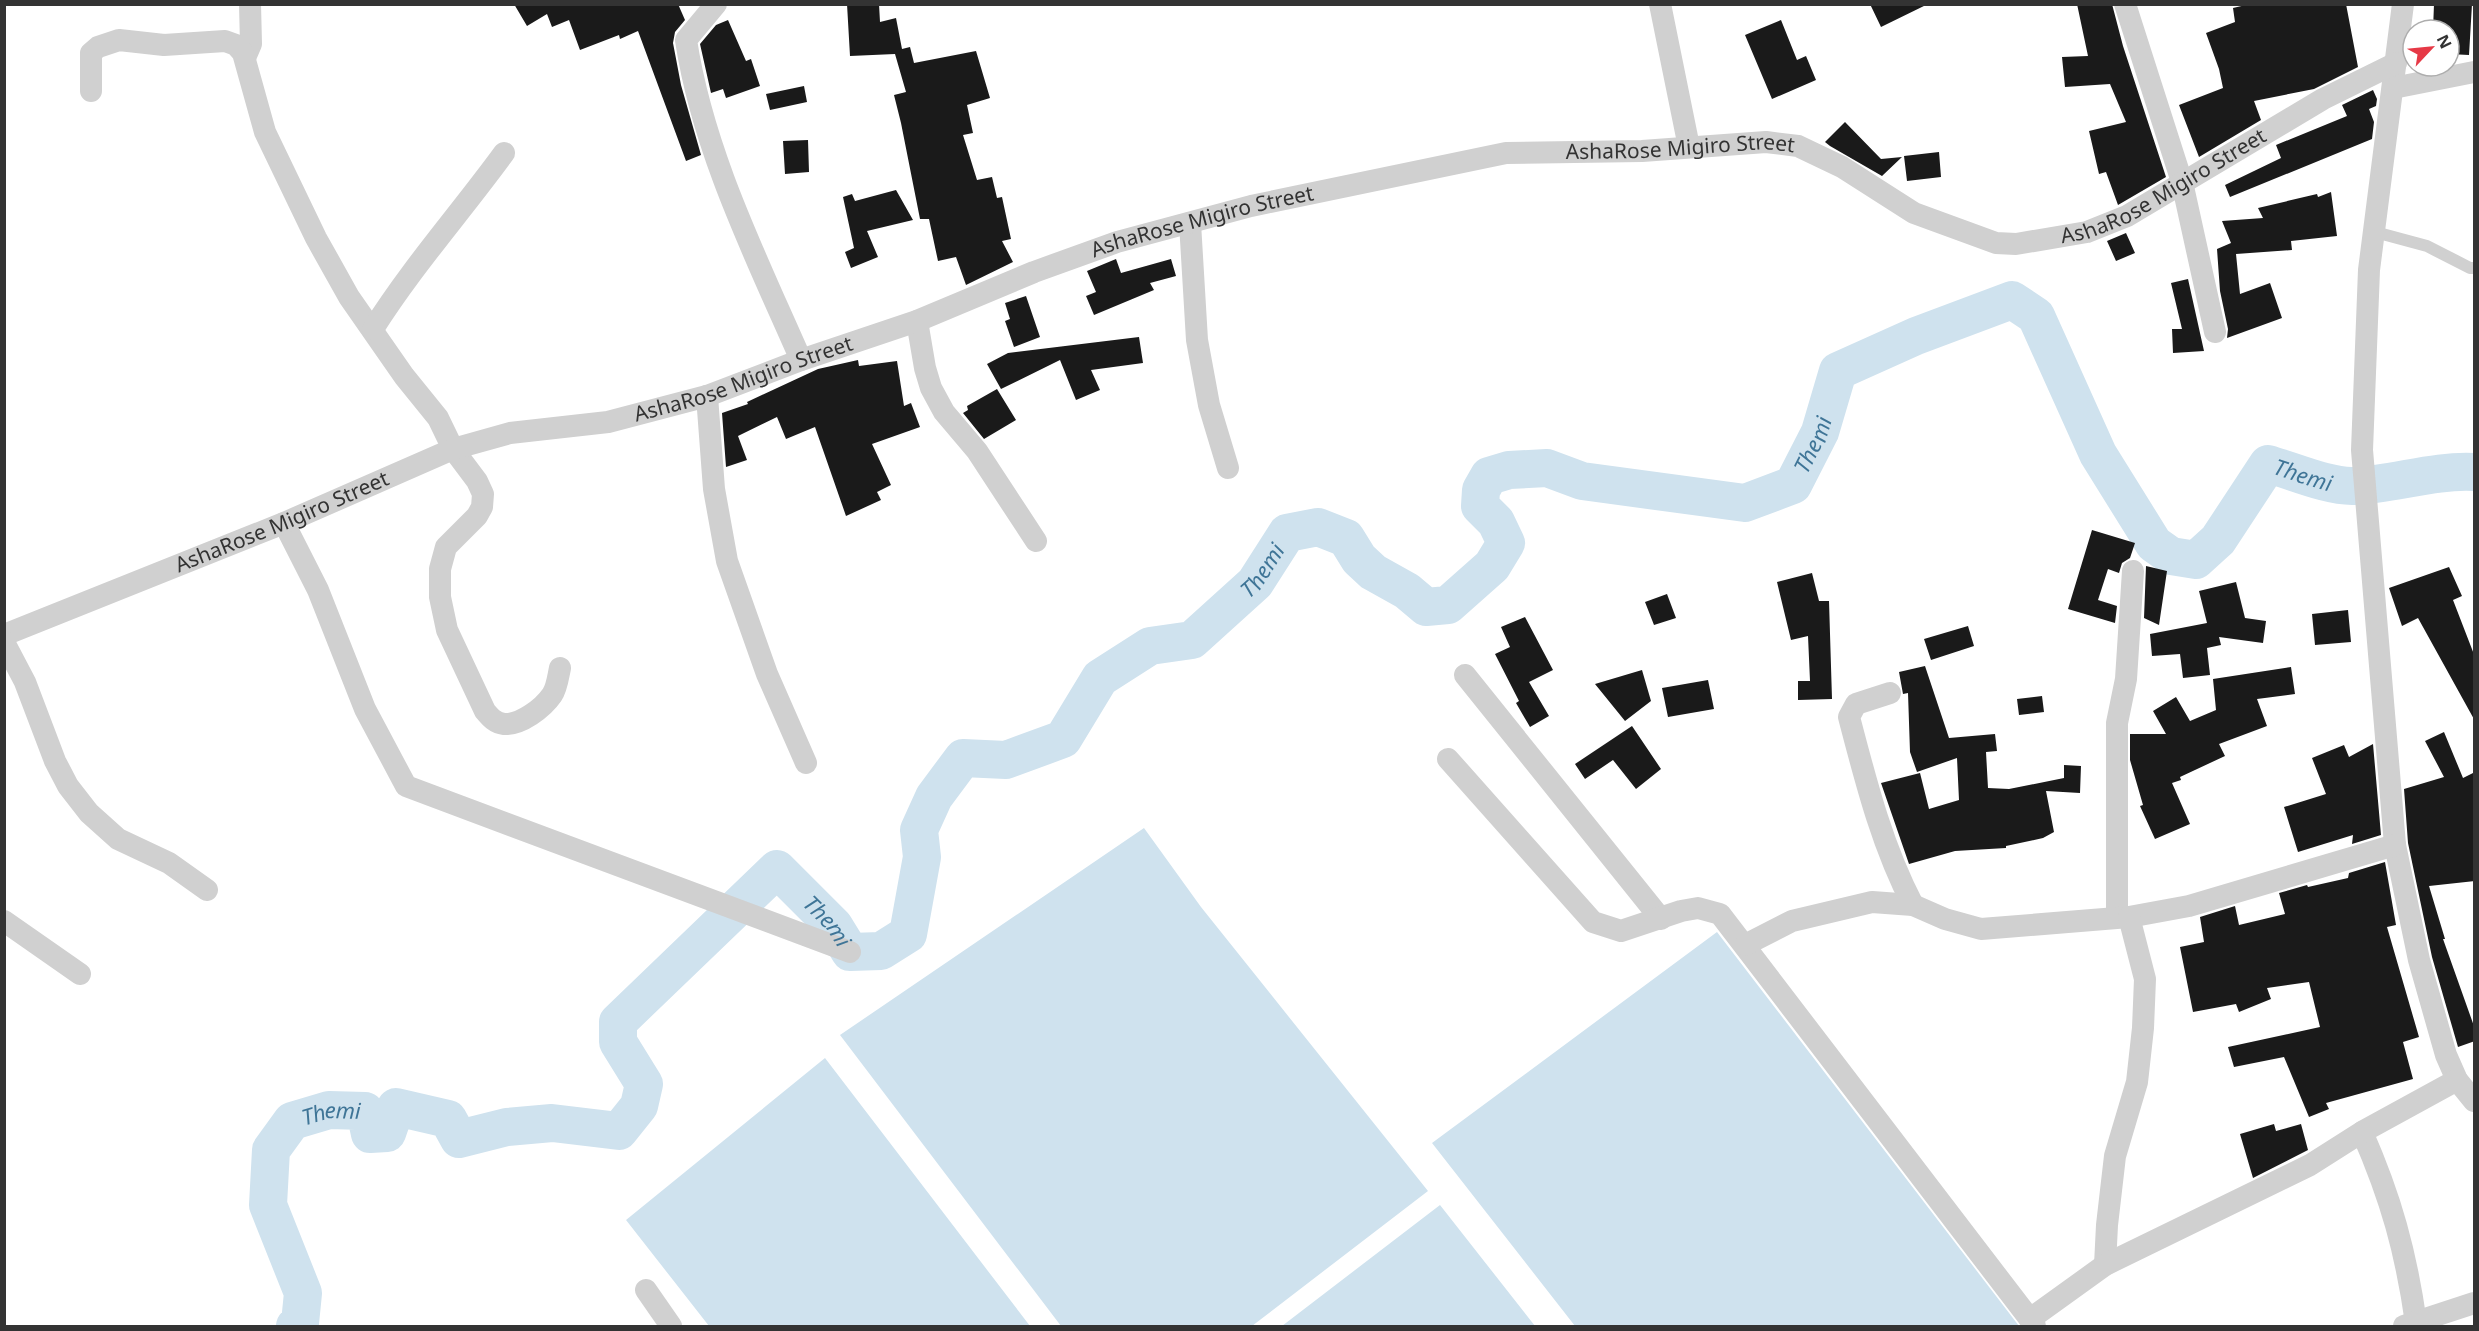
<svg xmlns="http://www.w3.org/2000/svg" width="2479" height="1331" font-family="'Noto Sans',sans-serif">
<rect width="100%" height="100%" fill="#fff"/>
<!-- water -->
<path fill="#cfe2ee" d="M1144,828L1201,907L1428,1191L1252,1326H1061L840,1035Z
M1717,932L2019,1326H1575L1432,1143Z
M825,1058L1030,1326H709L626,1220Z
M1440,1205L1535,1326H1282Z"/>
<g fill="none" stroke-linecap="round" stroke-linejoin="round">
<!-- river -->
<path stroke="#cfe2ee" stroke-width="38" id="s1" d="M295,1326L300,1323L303,1293L268,1205L271,1150L292,1121L329,1110L365,1111L370,1134L387,1133L396,1107L448,1119L459,1139L507,1127L552,1123L619,1131L639,1106L644,1084L618,1042V1022L777,869L834,926L850,952L881,951L908,934L922,857L919,830L934,797L963,758L1006,760L1063,739L1100,678L1150,646L1192,640L1255,583L1287,533L1318,527L1346,538L1359,559L1373,572L1407,591L1426,607L1448,605L1492,566L1506,543L1496,522L1480,506L1481,490L1489,476L1509,470L1547,468L1582,481L1745,503L1793,485L1820,432L1838,371L1916,336L2012,300L2036,316L2098,454L2154,544L2171,556L2196,560L2218,540L2268,464C2293,471 2329,487 2354,486C2395,484 2433,470 2474,472"/>
</g>
<!-- building -->
<path fill="#1a1a1a" d="M514,4H678L685,20L675,32L673,43L681,85L701,155L686,161L638,31L620,39L619,35L580,50L569,20L552,27L547,14L527,26Z
M847,4H879L880,22L896,18L902,49L910,47L914,63L976,51L990,98L967,105L973,133L963,135L977,180L992,177L997,198L1002,197L1011,239L1002,241L1013,262L966,285L956,257L938,261L929,219H920L901,123L894,95L906,92L895,54L850,56Z
M1870,4H1928L1881,27Z
M2077,4H2112L2123,46L2166,177L2118,205L2106,172L2099,174L2089,131L2126,122L2110,84L2065,87L2062,57L2088,56Z
M2250,4H2346L2358,67L2314,89L2254,101L2261,120L2199,157L2179,105L2223,88L2219,69L2206,33L2235,22L2233,8Z
M2434,4H2472L2469,55L2449,54V30H2433Z
M728,20L746,61L751,59L760,86L726,98L723,89L711,93L700,44L716,25Z
M1781,20L1797,60L1806,56L1816,80L1772,99L1745,35Z
M804,86L807,102L770,110L766,94Z
M2373,90L2377,99L2376,106L2369,109L2374,122L2372,139L2230,197L2225,185L2281,158L2276,145L2347,116L2342,105Z
M1845,122L1881,159L1902,157L1882,176L1830,146L1825,142Z
M808,140L809,172L785,174L783,141Z
M1939,152L1941,177L1907,181L1904,156Z
M896,190L913,220L867,231L878,257L851,268L845,252L854,248L843,197L852,194L855,201Z
M2331,192L2337,236L2291,241L2292,250L2236,254L2240,294L2270,283L2282,318L2227,338L2228,329L2220,291L2217,249L2231,243L2222,221L2263,218L2258,208L2317,194L2318,197Z
M2126,233L2135,253L2116,261L2107,241Z
M1116,259L1121,273L1171,259L1176,276L1150,283L1154,290L1094,315L1086,296L1096,292L1087,271Z
M2188,279L2204,351L2173,353L2172,329H2182L2171,283Z
M1026,296L1040,337L1014,347L1005,321L1010,319L1005,303Z
M1139,337L1143,363L1091,370L1100,390L1076,400L1060,360L1001,389L987,364L1008,353Z
M858,360L859,366L897,361L904,406L911,403L920,427L872,444L891,485L877,492L881,500L846,516L815,427L786,439L777,417L738,436L747,460L726,467L722,413L748,404L747,402L818,369Z
M997,389L1016,420L984,439L963,413L968,410L967,406Z
M2092,530L2135,543L2130,558L2122,563L2119,573L2108,569L2098,600L2117,606L2115,623L2068,609Z
M2146,566L2167,571L2159,625L2144,618Z
M2449,567L2462,596L2453,600L2475,657V721L2418,618L2402,626L2389,588Z
M1812,573L1819,601H1829L1832,699L1798,700V681H1810L1808,636L1791,640L1777,582Z
M2236,582L2245,618L2266,621L2263,643L2219,637L2221,645L2207,648L2210,675L2183,678L2180,654L2152,656L2150,634L2207,623L2199,591Z
M1667,594L1676,618L1654,625L1645,602Z
M2348,610L2351,642L2315,645L2312,614Z
M1525,617L1553,670L1529,682L1549,716L1530,727L1516,703L1519,701L1495,654L1510,647L1501,627Z
M1968,626L1974,646L1931,660L1924,639Z
M1925,666L1949,738L1995,734L1997,751L1986,752L1988,788L2009,789L2064,778V765L2081,766L2080,793L2046,791L2054,832L2043,838L2006,846V848L1955,851L1909,864L1881,783L1920,773L1929,809L1959,800L1957,758L1917,772L1910,752L1908,693L1903,694L1899,672Z
M2291,667L2295,694L2257,699L2267,726L2219,744L2225,756L2180,777L2181,780L2172,783L2190,824L2155,839L2140,806L2143,805L2130,760V734H2166L2153,711L2176,697L2190,721L2216,710L2213,679Z
M1642,670L1651,701L1625,721L1595,684Z
M1708,680L1714,709L1668,717L1662,688Z
M2042,696L2044,712L2019,715L2017,699Z
M1632,726L1661,769L1636,789L1613,760L1585,779L1575,764Z
M2444,732L2463,778L2475,772V881L2429,886L2445,939H2443L2475,1029V1041L2458,1047L2432,957L2408,843L2404,789L2444,777L2425,741Z
M2373,744L2381,835L2352,844L2353,835L2298,852L2284,807L2326,794L2312,758L2344,745L2349,757Z
M2385,862L2396,925L2387,927L2419,1037L2403,1042L2413,1079L2326,1103L2329,1109L2309,1117L2284,1057L2234,1067L2228,1047L2320,1027L2309,982L2267,988L2271,999L2239,1012L2236,1004L2193,1012L2180,947L2204,942L2200,917L2235,906L2239,925L2285,914L2279,893L2307,885L2308,887L2348,878L2349,873Z
M2274,1124L2276,1131L2301,1124L2308,1150L2253,1178L2240,1134Z"/>
<g fill="none" stroke-linecap="round" stroke-linejoin="round">
<!-- lane -->
<path stroke="#d0d0d0" stroke-width="12" d="M2375,232L2427,246L2470,268H2474"/>
<!-- street -->
<g stroke="#d0d0d0" stroke-width="22">
<path d="M716,4L686,40C703,152 756,257 801,360"/>
<path d="M1660,4L1689,147"/>
<path d="M2125,4L2182,182L2215,332"/>
<path d="M2403,4L2369,270L2362,450L2395,845L2419,960L2446,1055L2457,1080L2474,1101"/>
<path d="M245,58L251,44L250,4"/>
<path d="M2393,88L2474,72"/>
<path d="M91,91V53L98,47L119,40L164,45L225,41L236,45L243,53L265,132L316,238L349,297L404,376L438,418L453,449L477,481L483,494L482,507L477,516L446,547L440,569V597L447,630L485,711C490,717 495,723 504,724C521,725 543,708 552,695C557,688 558,677 560,668"/>
<path d="M1190,223L1197,340L1209,405L1228,468"/>
<path d="M917,321L925,368L931,388L944,412L977,451L1036,541"/>
<path d="M373,329C412,267 461,212 504,153"/>
<path d="M707,396L714,489L727,561L767,674L806,763"/>
<path d="M284,523L318,590L365,709L406,786L850,952"/>
<path id="s2" d="M4,635L284,523L453,449L510,433L608,422L707,396L801,360L917,321L1034,272L1117,242L1251,206L1506,153L1642,151L1766,142L1798,146L1842,167L1914,213L1996,243L2016,244L2087,232L2127,216L2323,99L2396,63"/>
<path d="M4,642L25,682L55,761L68,786L89,813L118,839L169,863L207,890"/>
<path d="M1465,675L1661,919"/>
<path d="M1890,693L1856,704L1849,717C1866,782 1882,846 1913,905"/>
<path d="M1448,759L1593,922L1621,931L1681,911L1698,908L1720,914L2035,1326"/>
<path d="M2117,917V723L2126,679L2133,571"/>
<path d="M4,921L80,974"/>
<path d="M1745,945L1792,921L1872,902L1913,905L1945,919L1981,929L2129,917L2189,906L2395,845"/>
<path d="M2362,1132C2391,1198 2406,1252 2416,1323"/>
<path d="M2105,1265L2107,1225L2115,1156L2137,1082L2143,1028L2145,979L2129,917"/>
<path d="M646,1290L671,1326"/>
<path d="M2030,1319L2105,1265L2310,1165L2362,1132L2457,1080"/>
<path d="M2404,1326L2474,1303"/>
</g>
</g>
<g text-anchor="middle" stroke-width="6" stroke-linejoin="round" paint-order="stroke">
<!-- street labels -->
<g font-size="21" fill="#333" stroke="#fff">
<text dy="7" stroke="none"><textPath href="#s2" startOffset="1758">AshaRose Migiro Street</textPath></text>
<text dy="7" stroke="none"><textPath href="#s2" startOffset="2278">AshaRose Migiro Street</textPath></text>
<text dy="7" stroke="none"><textPath href="#s2" startOffset="1272">AshaRose Migiro Street</textPath></text>
<text dy="7" stroke="none"><textPath href="#s2" startOffset="786">AshaRose Migiro Street</textPath></text>
<text dy="7" stroke="none"><textPath href="#s2" startOffset="300">AshaRose Migiro Street</textPath></text>
</g>
<!-- water labels -->
<g font-size="22" font-style="italic" fill="#3f7597" stroke="#fff">
<text dy="8" stroke="none"><textPath href="#s1" startOffset="2445">Themi</textPath></text>
<text dy="8" stroke="none"><textPath href="#s1" startOffset="3201">Themi</textPath></text>
<text dy="8" stroke="none"><textPath href="#s1" startOffset="1688">Themi</textPath></text>
<text dy="8" stroke="none"><textPath href="#s1" startOffset="1020">Themi</textPath></text>
<text dy="8" stroke="none"><textPath href="#s1" startOffset="262">Themi</textPath></text>
</g>
</g>
<!-- border -->
<rect width="2479" height="1331" fill="none" stroke="#333333" stroke-width="12"/>
<!-- north arrow -->
<g transform="translate(2431 48) rotate(64)"><circle r="28" fill="#ffffff" stroke="#adadad" stroke-width="1.5"/>
<path d="M0-4.5L10 22L0 15L-10 22Z" fill="#e63946"/>
<text y="-9" font-size="16" font-weight="bold" text-anchor="middle" fill="#333333">N</text>
</g>
</svg>
